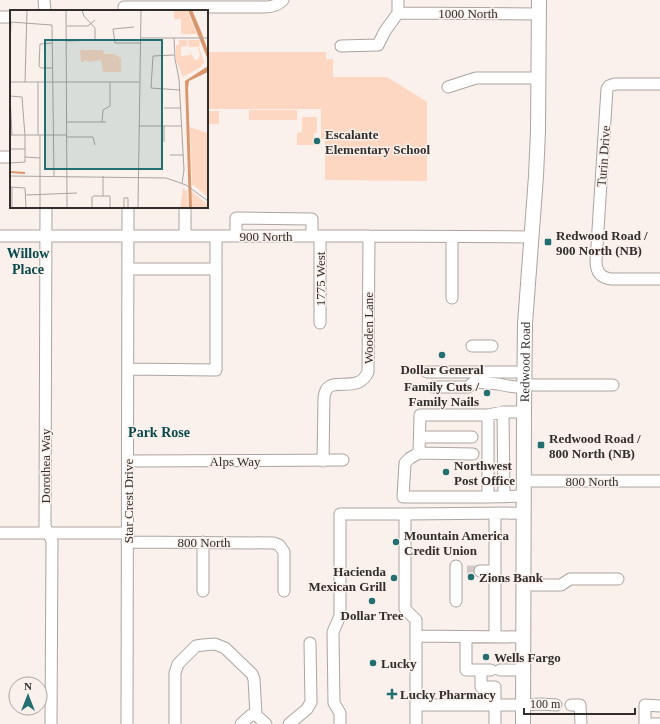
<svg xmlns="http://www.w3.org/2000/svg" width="660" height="724" font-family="'Times New Roman',serif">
<rect width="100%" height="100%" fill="#faf1ec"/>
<!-- green -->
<path fill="#fdd7c1" d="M207,52H326V59H333V77H387L427,102V181L325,180V139H321V109H207Z
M249,110H297V120H249Z
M207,111H219V124H207Z
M302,117H317V133H314V145H297V133L302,132Z"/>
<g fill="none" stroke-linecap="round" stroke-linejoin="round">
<!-- minor-tunnel -->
<path stroke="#d2cac6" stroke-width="11" stroke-dasharray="11 5.5" stroke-linecap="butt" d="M467,571H480"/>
<!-- minor casing -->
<g stroke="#aca4a0" stroke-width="13">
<path id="minor" d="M44,0L45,11
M398,0V13
M124,7H265C272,7 278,5 283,0
M398,13L538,14
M0,17H11
M341,46L378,45L385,31L398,13
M660,84H615L609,86L607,89L596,261C596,272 601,278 612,279H660
M448,87L476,78H538
M0,157H11
M46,207L45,526L52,541L51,724
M0,236H369L532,237
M185,236V207
M236,236V218L312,219V236
M129,269H216
M452,298V237
M320,323V236
M472,346H492
M128,369L216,370V236
M427,372H525
M524,385H613
M433,387H468L474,382L498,384L508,386L524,388
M503,412L504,497
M524,412H503L488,415V497L524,496
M420,437H472
M419,453L420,415H488
M473,454L419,453L410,458L405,463L403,497H488
M128,461L343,460
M323,461L324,398C326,371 357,397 368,372L369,236
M524,481H660
M0,533H128
M127,542L274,543L279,545L284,552V591
M203,542V591
M456,566V601
M480,571H495
M524,585H561L570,579H618
M416,636L523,637
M466,637V670H491
M495,637V514
M481,670V687H495V724
M500,670H523
M416,705H523L541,704L556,705
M571,705H580L581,724
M660,706L645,705V724H660
M127,724L128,207
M175,724V673L178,664L196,646L203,645L215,644L225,648L252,674L254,679L256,715L266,724
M241,724L251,715H256
M289,724L307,709L311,702L310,643
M340,724V713L334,703L333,632L340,616V514H405
M416,724V620L405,609V514L524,513"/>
</g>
<!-- major casing -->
<g stroke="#aca4a0" stroke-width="16">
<g id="major">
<path id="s1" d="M523,724L524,412L525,324L536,176L538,131L539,0"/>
</g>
</g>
<!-- minor -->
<use href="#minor" stroke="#fff" stroke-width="11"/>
<!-- major -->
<use href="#major" stroke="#fff" stroke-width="14"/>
</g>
<!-- markers -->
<g fill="#226e71" stroke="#faf1ec" stroke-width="1.5">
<circle cx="317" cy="141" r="4"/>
<rect x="544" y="238" width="8" height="8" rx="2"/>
<circle cx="442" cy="355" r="4"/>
<circle cx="487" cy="393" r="4"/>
<rect x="537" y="441" width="8" height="8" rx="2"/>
<circle cx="446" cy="472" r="4"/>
<circle cx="396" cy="542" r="4"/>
<circle cx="471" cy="577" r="4"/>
<circle cx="394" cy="578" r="4"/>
<circle cx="372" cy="601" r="4"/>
<circle cx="486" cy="657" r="4"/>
<circle cx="373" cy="663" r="4"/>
<path d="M390 688h4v4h4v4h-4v4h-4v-4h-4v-4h4z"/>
</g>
<g text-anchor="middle" stroke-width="3" stroke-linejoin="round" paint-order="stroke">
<!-- street labels -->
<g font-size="13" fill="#312e2c" stroke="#faf1ec">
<text x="468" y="18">1000 North</text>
<text transform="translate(603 156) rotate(-86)" y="5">Turin Drive</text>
<text x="266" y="241">900 North</text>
<text transform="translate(320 279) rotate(-90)" y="5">1775 West</text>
<text transform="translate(368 328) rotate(-90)" y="5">Wooden Lane</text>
<text dy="5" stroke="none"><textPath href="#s1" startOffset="362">Redwood Road</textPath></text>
<text x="235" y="466">Alps Way</text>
<text transform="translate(45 466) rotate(-90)" y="5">Dorothea Way</text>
<text x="592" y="486">800 North</text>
<text transform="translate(128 501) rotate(-90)" y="5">Star Crest Drive</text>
<text x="204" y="547">800 North</text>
</g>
<!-- poi labels -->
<g font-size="13" font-weight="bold" fill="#312e2c" stroke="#faf1ec" text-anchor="start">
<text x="325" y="139">Escalante<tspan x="325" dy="15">Elementary School</tspan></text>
<text x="556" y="240">Redwood Road /<tspan x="556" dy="15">900 North (NB)</tspan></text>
<text x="442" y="374" text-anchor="middle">Dollar General</text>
<text x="479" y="391" text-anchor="end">Family Cuts /<tspan x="479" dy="15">Family Nails</tspan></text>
<text x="549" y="443">Redwood Road /<tspan x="549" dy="15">800 North (NB)</tspan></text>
<text x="454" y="470">Northwest<tspan x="454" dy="15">Post Office</tspan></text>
<text x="404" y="540">Mountain America<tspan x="404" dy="15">Credit Union</tspan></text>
<text x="386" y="576" text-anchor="end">Hacienda<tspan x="386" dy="15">Mexican Grill</tspan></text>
<text x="479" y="582">Zions Bank</text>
<text x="372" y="620" text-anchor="middle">Dollar Tree</text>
<text x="494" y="662">Wells Fargo</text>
<text x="381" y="668">Lucky</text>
<text x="400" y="699">Lucky Pharmacy</text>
</g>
<!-- neighbourhood labels -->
<g font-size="14" font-weight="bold" fill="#084a4c" stroke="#faf1ec">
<text x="28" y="258">Willow<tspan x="28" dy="16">Place</tspan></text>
<text x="159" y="437">Park Rose</text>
</g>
</g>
<!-- overview -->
<g transform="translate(10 10)">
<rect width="198" height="198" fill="#faf1ec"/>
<path d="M164,0H177L187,24H171V9H164ZM169,30H177V36L171,37V46L181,45L179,40L185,50L189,49L190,45L188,37H180L179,39L178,30H190L189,37L194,52L191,57L173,67L166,50V35H169ZM70,40H93L94,44H104L111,48V62H93L91,50L79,52L74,50V52H71ZM180,117L198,123V187L182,174ZM173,178L177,181L178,198H170ZM181,181L198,195V198H182Z" fill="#fdd7c1"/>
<path d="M178,0H182L191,21L198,41V50ZM198,56V62L179,71L178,78L182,198H179L175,71Z" fill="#d9956c"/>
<path fill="none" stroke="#d9956c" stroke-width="2" d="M0,162L15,163"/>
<path fill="none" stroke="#aaa39f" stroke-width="1" d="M56,0L57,198M0,12L42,15L44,166M57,16H78L85,10M124,17L103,19L105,33H130M131,28H198M164,28L165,49L169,69L174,160L172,173M57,31L85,30V18L74,6L72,0M43,33L30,34L29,56L31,58H43M0,37L1,12M164,45L143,46L141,78L170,80M0,72H129M15,72L17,0M0,85L2,125M154,98H171M57,112H96M92,112L93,100L100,96V72M129,116H171M0,125H57M28,125V72M57,127H83L85,135M154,132V116M0,139H15M160,145H173M15,147L30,148M0,153L15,152V126L12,87L0,86M0,166L156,168L176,175L198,191M0,177L15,178L16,198M16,185L67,183M93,186V166M2,198V177M30,198V125M82,198V187L84,186H100V198M114,198V188H118V198M128,198L131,0"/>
<path fill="#226e71" fill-opacity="0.15" stroke="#226e71" stroke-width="2" d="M35,30H152V159H35Z"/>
<rect width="198" height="198" fill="none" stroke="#312e2c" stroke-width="2"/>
</g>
<!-- north arrow -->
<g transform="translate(28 696)"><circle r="19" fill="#faf1ec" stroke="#aaa39f"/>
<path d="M0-3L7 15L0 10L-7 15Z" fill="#226e71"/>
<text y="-6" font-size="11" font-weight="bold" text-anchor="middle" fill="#312e2c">N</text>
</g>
<!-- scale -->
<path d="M524 708v6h111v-6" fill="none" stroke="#312e2c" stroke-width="2"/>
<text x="530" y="708" font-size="12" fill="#312e2c" stroke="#faf1ec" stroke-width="3" paint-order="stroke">100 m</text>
</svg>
